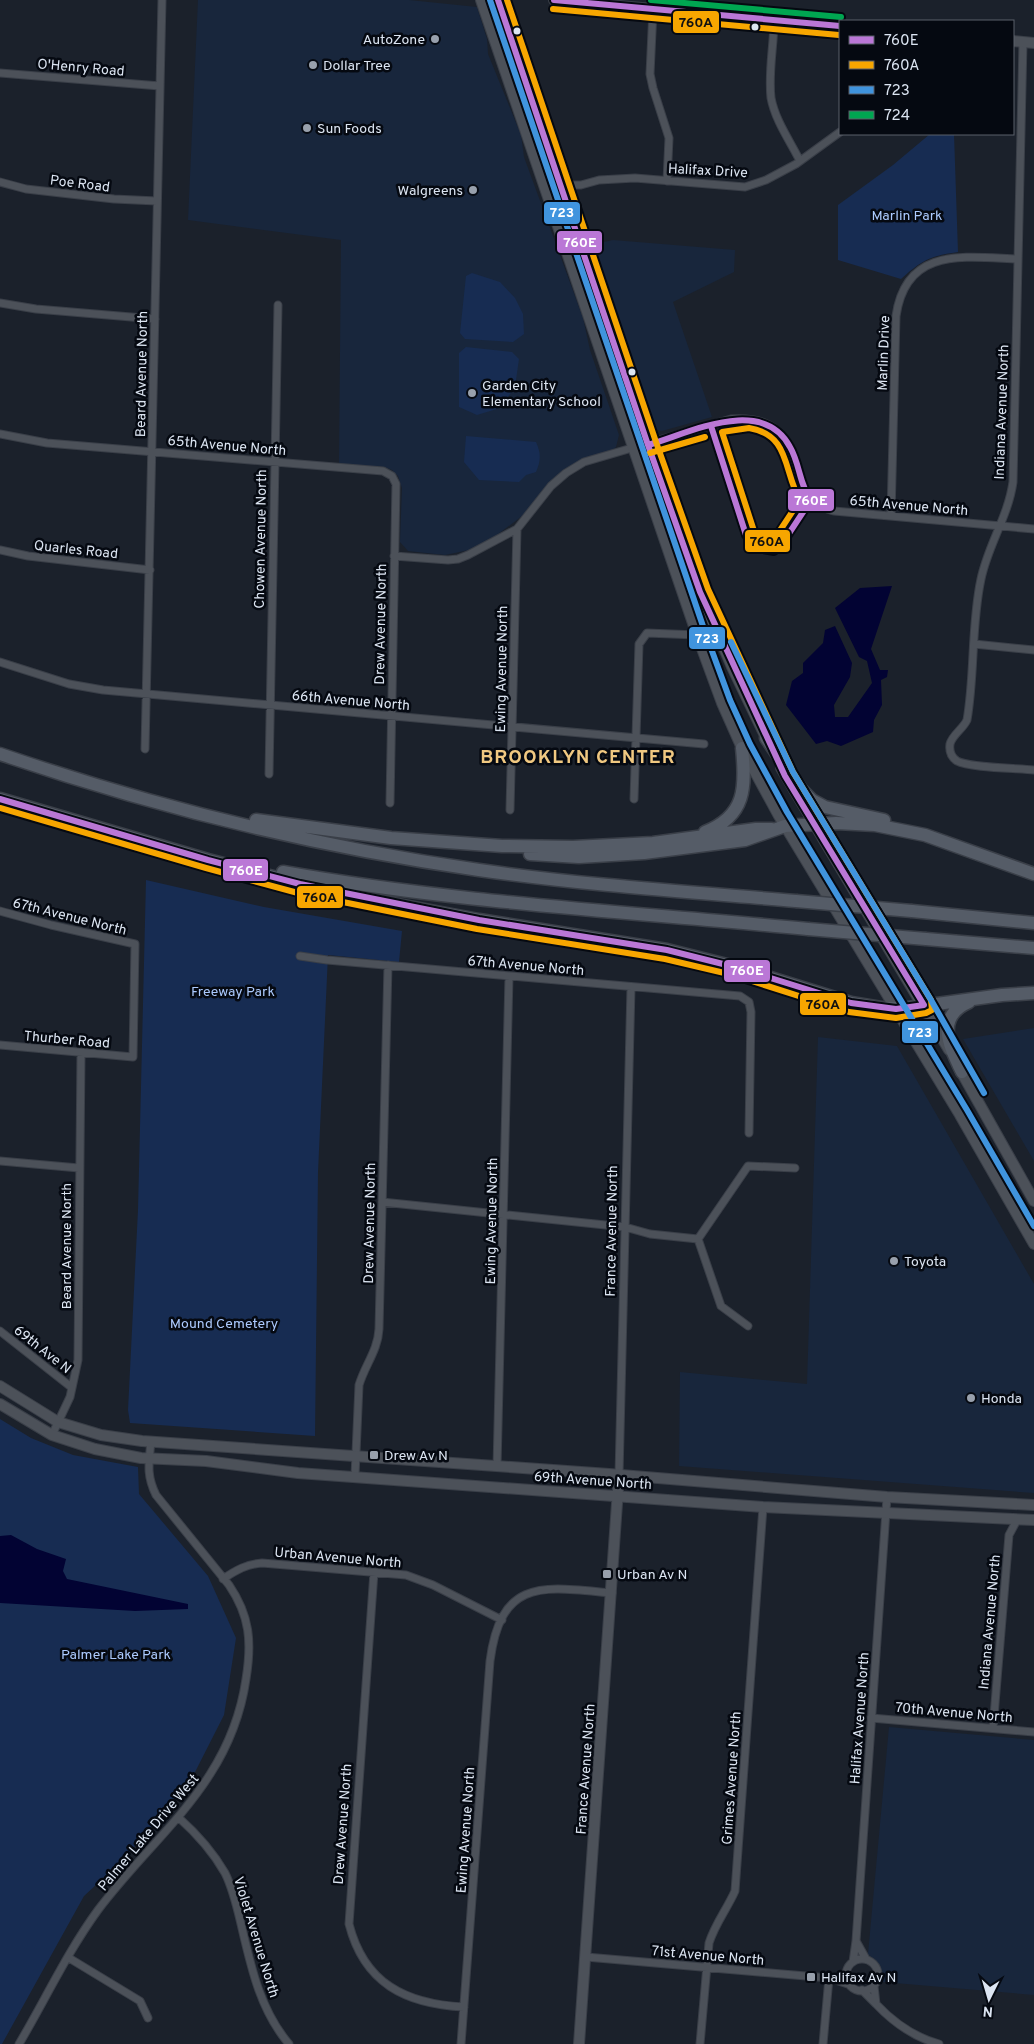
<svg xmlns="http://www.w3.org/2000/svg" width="1034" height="2044" font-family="Overpass,sans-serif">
<rect width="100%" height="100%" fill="#1b212b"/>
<!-- built -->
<path fill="#18263c" d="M198,0H409L477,7L487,39L488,54L521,135L524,157L583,318L590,350L619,435L616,447L611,451L557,480L522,516L497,535L469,550L445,555L408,551L400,542L402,488L398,476L392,470L384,467L339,464L341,240L188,220Z
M613,240L735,250L734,272L673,302L712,417L662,431L653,429L645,419L586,246Z
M1034,1028V1161L963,1039Z
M818,1037L897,1046L1034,1284V1493L679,1466L680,1372L807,1384Z
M889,1727L1034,1740V1995L883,1982L880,1965L868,1954Z"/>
<!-- green -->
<path fill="#172c52" d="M930,134H954L958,252C930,256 922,260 901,279L838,260V205L893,165Z
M472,273L500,282L515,298L523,314L524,334L513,342L465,339L460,333L466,276Z
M466,347L512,352L519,359L515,387L500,408L477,415L459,407V353Z
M466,436L536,442C541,453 541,460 536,472L526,475L519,482L479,480L464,462Z
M146,880L264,907L402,931L399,962L328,955L318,1172L315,1436L130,1423L128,1410L138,1210Z
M0,1419L31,1438L73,1455L138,1467L139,1494L208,1576L236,1638L224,1715L192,1778L124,1859L84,1896L2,2044H0Z"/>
<!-- water -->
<path fill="#020333" d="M892,586L871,649L880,670H888L887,677L881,680L882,705L874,720L873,732L841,746L827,741L816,744L786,705L792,681L803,673V663L823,643L825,630L835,626L852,663L850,677L834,705L835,717H848L872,683L867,661L859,657L835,608L860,588Z
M11,1535L37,1549L66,1559L63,1571L67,1579L188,1604V1609L135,1611L0,1603V1536Z"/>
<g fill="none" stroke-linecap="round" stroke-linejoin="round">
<!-- street casing -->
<g stroke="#3a3f48" stroke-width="9">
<path id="street" d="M653,10L650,74L653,88L669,138L667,181
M774,20C774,45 768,72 771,98C775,120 790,141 800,161
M1023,42L1013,482C1008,517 988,545 981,579C971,625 975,674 967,720C963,729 952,735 950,744C949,751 951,757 957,761C970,768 1017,768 1034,770
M0,73L160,86
M0,182L26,189L114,199L157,201
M560,185H581L599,180L635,178L745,187L766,180L796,164L840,132
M0,303L36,309L155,319
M0,434L47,443L383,471L392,476L396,484L390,803
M891,516L896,316C906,246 965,257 1018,259
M0,550L28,556L150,570
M394,556L448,560L458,559L468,555L517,529L551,486L566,473L584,462L731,419C776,416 786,435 799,474C803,484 805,494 813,502C819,507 827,509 834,511L1034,529
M974,644L1034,650
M0,662L69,684L103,690L704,744
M145,749L162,0
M269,774L278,305
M634,799L639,644L647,633L697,635
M510,810L517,529
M0,911L51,925L135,944L133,1057L0,1045
M300,956L327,960L740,996L749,1002L751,1012L749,1133
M0,1161L79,1168
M382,1202L625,1227L650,1234L698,1239
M698,1239L748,1166L795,1168
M698,1239L721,1306L748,1326
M0,1331L71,1387
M52,1435L70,1397L78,1360L81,1053
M497,1467L509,976
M619,1475L631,987
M355,1476L359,1385C365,1365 378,1350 379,1329L388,965
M374,1572L349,1924C364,1983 405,2004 464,2007
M223,1579C236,1570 247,1564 262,1563L406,1575L433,1585L502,1620
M871,1718L1034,1732
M993,1728L1009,1535L1017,1520
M178,1817C196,1833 213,1852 225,1873C233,1889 237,1907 241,1924C251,1967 260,2010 289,2044
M856,1941L887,1497
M586,1957L829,1978L851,1985
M69,1958L140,2001L148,2018
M846 1975a16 16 0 1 1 32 0a16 16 0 1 1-32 0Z
M853,1962L856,1941L866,1959
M862,1990L876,2004L874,1986
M876,2004C894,2023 913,2037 939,2044
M19,2044C45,2000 68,1951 98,1910C157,1832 231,1783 246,1679C252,1642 250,1616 229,1585L156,1495C146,1475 149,1463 151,1441
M461,2044L490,1661C501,1576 545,1587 612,1593
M700,2044L709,1943C715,1924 727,1909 735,1891L763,1507
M823,2044L829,1978"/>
</g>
<!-- secondary casing -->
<g stroke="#3a3f48" stroke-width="12">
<path id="secondary" d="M481,0L697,635L722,703L742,748L779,816L960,1115L1034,1244
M498,0L648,445L700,592L732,667L769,744
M554,0L840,26
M1013,41L1034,43
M781,768L949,1050
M958,1066L1034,1201
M0,1386L58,1422L101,1435L142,1441L609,1474L887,1497L1034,1505
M0,1404L52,1435L95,1449L141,1458L206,1461L298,1473L763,1507L1034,1520
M579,2044L619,1475"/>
</g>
<!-- highway casing -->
<g stroke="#3a3f48" stroke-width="15">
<path id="highway" d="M766,738L801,789L812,800L825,807L884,820
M0,754C155,807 317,847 479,870C584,885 690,892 796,901
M0,799L208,860L300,884L393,904L479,920L667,950L735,967L851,1003L881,1008H908L1002,995L1034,993
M256,820L391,838L502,846L573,847L653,843L756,829H772
M705,832C746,816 746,787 742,748
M530,854L579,857L644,853L745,840L785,826L836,823L875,825L925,835L1034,874
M283,872C457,903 633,912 808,929
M912,911L1034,923
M926,939L1034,948
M962,1072C950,1047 934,1017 969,1002"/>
</g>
<!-- street -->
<use href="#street" stroke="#4c5159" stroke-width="7"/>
<!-- secondary -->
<use href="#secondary" stroke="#4c5159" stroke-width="10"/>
<!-- highway -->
<use href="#highway" stroke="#555c67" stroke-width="12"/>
<!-- highway-bridge casing -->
<g stroke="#3a3f48" stroke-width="15" stroke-linecap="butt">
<path id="highway-bridge" d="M796,901L912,911
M808,929L926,939"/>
</g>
<!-- highway-bridge -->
<use href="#highway-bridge" stroke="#555c67" stroke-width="12"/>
<!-- bus-1 casing -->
<g stroke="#050911" stroke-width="10">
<path id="bus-1" d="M554,0L840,26
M648,445C690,433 762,395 790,447C800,464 799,484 811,500L784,541L774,551L757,548L746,535L711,426
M0,799L208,860L300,884L479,920L667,950L735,967L851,1003L896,1009L924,1005L785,776L700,592L648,445L498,0"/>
</g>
<!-- bus-2 casing -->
<g stroke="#050911" stroke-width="10">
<path id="bus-2" d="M553,9L839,35
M749,428C791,435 783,472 800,500L777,535L771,542L762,540L754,531L722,432Z
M650,453L705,437
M0,808L206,868L298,893L477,929L665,959L733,975L849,1012L896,1018L926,1013L932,1010L931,1000L793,772L708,589L656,442L507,0"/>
</g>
<!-- bus-3 casing -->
<g stroke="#050911" stroke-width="10">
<path id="bus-3" d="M490,0L705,632L730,700L750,744L787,812L967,1110L1034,1226
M731,642L793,772L931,1000L984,1093"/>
</g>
<!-- bus-4 casing -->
<g stroke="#050911" stroke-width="10">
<path id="bus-4" d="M651,0L841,17"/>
</g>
<!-- bus-1 -->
<use href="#bus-1" stroke="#ba77d6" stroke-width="6"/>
<!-- bus-2 -->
<use href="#bus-2" stroke="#f7a600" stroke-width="6"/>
<!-- bus-3 -->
<use href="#bus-3" stroke="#4094de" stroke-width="6"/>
<!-- bus-4 -->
<use href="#bus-4" stroke="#00a651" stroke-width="6"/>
</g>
<!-- markers -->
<g fill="#dce5f2" stroke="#050911" stroke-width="2">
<circle cx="755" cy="27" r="4.5"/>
<circle cx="517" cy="31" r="4.5"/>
<circle cx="632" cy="372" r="4.5"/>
</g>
<g fill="#98a0ac" stroke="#050911" stroke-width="2">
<circle cx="435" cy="39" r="5"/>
<circle cx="313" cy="65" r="5"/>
<circle cx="307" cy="128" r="5"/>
<circle cx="473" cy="190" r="5"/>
<circle cx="472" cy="393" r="5"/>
<circle cx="894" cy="1261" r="5"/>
<circle cx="971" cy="1398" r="5"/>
<rect x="369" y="1450" width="10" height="10" rx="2.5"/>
<rect x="602" y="1569" width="10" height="10" rx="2.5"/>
<rect x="806" y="1972" width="10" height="10" rx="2.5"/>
</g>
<g text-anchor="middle" stroke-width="5" stroke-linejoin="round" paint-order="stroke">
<!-- poi labels -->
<g font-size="14" fill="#dce5f2" stroke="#050911" text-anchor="start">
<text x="425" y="44" text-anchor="end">AutoZone</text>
<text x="323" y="70">Dollar Tree</text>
<text x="317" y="133">Sun Foods</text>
<text x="463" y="195" text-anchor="end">Walgreens</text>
<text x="482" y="390">Garden City<tspan x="482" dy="16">Elementary School</tspan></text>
<text x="904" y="1266">Toyota</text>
<text x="981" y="1403">Honda</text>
<text x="384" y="1460">Drew Av N</text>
<text x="617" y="1579">Urban Av N</text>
<text x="821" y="1982">Halifax Av N</text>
</g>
<!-- street labels -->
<g font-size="14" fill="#dce5f2" stroke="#050911">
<text transform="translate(81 67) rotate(5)" y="5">O'Henry Road</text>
<text transform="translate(708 170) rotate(3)" y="5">Halifax Drive</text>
<text transform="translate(80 183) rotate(7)" y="5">Poe Road</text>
<text transform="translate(883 353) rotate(-88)" y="5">Marlin Drive</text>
<text transform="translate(141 374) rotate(-89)" y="5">Beard Avenue North</text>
<text transform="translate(1001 412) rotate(-88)" y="5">Indiana Avenue North</text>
<text transform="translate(227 445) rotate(5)" y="5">65th Avenue North</text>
<text transform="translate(909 505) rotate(5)" y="5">65th Avenue North</text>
<text transform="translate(260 539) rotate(-89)" y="5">Chowen Avenue North</text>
<text transform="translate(76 549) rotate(6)" y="5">Quarles Road</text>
<text transform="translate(380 624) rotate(-89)" y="5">Drew Avenue North</text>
<text transform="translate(501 669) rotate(-89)" y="5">Ewing Avenue North</text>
<text transform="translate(351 700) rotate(5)" y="5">66th Avenue North</text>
<text transform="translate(70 916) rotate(14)" y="5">67th Avenue North</text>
<text transform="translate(526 965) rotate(5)" y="5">67th Avenue North</text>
<text transform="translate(67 1039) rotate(5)" y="5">Thurber Road</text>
<text transform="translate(491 1221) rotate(-89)" y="5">Ewing Avenue North</text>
<text transform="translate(369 1223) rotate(-89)" y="5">Drew Avenue North</text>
<text transform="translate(611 1231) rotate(-89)" y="5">France Avenue North</text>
<text transform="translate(66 1246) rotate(-90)" y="5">Beard Avenue North</text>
<text transform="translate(43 1349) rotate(38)" y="5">69th Ave N</text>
<text transform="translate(593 1480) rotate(4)" y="5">69th Avenue North</text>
<text transform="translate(338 1557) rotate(5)" y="5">Urban Avenue North</text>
<text transform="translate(989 1622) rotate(-85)" y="5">Indiana Avenue North</text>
<text transform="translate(954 1712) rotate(5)" y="5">70th Avenue North</text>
<text transform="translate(859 1718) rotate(-86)" y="5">Halifax Avenue North</text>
<text transform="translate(585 1769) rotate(-86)" y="5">France Avenue North</text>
<text transform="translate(731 1778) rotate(-86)" y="5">Grimes Avenue North</text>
<text transform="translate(342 1824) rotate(-86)" y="5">Drew Avenue North</text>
<text transform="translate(465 1830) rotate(-86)" y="5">Ewing Avenue North</text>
<text transform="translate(148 1832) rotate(-50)" y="5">Palmer Lake Drive West</text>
<text transform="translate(257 1937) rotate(73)" y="5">Violet Avenue North</text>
<text transform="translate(708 1955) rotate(5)" y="5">71st Avenue North</text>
</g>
<!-- park labels -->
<g font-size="14" fill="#accafe" stroke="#050911">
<text x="907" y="220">Marlin Park</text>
<text x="233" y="996">Freeway Park</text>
<text x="224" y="1328">Mound Cemetery</text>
<text x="116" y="1659">Palmer Lake Park</text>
</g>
<!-- district labels -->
<g font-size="19" font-weight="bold" letter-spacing="1" fill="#f0c881" stroke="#050911">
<text x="578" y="763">BROOKLYN CENTER</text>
</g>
</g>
<g stroke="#050911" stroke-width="2">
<rect x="672" y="10" width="48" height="24" rx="5" fill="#f7a600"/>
<rect x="543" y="201" width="38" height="24" rx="5" fill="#4094de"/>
<rect x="556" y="230" width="47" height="24" rx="5" fill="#ba77d6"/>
<rect x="787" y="488" width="48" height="24" rx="5" fill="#ba77d6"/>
<rect x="744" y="529" width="47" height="24" rx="5" fill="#f7a600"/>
<rect x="688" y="626" width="38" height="24" rx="5" fill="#4094de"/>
<rect x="222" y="858" width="47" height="24" rx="5" fill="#ba77d6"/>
<rect x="296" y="885" width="48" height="24" rx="5" fill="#f7a600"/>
<rect x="723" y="959" width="48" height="24" rx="5" fill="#ba77d6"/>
<rect x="799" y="992" width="48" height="24" rx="5" fill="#f7a600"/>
<rect x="901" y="1020" width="38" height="24" rx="5" fill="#4094de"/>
</g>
<g font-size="14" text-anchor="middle" font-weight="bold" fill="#fff">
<text x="562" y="217">723</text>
<text x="580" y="247">760E</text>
<text x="811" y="505">760E</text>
<text x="707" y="643">723</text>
<text x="246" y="875">760E</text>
<text x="747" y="975">760E</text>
<text x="920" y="1037">723</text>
</g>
<g font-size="14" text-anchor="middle" font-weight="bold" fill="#111">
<text x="696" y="27">760A</text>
<text x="767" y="546">760A</text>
<text x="320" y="902">760A</text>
<text x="823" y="1009">760A</text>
</g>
<!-- legend -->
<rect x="839" y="20" width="175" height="115" fill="#050911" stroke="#5b616b"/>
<rect x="849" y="36" width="25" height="8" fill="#ba77d6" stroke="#5b616b"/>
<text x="884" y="45" font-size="15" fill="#dce5f2">760E</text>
<rect x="849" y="61" width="25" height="8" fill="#f7a600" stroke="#5b616b"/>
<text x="884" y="70" font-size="15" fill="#dce5f2">760A</text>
<rect x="849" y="86" width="25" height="8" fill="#4094de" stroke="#5b616b"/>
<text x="884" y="95" font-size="15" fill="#dce5f2">723</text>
<rect x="849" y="111" width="25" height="8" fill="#00a651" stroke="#5b616b"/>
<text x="884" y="120" font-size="15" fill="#dce5f2">724</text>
<!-- north arrow -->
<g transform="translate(989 1999) rotate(185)" stroke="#050911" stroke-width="4" paint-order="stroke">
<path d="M0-4L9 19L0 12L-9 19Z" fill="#dce5f2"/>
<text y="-8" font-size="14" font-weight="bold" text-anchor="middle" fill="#dce5f2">N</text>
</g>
</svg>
